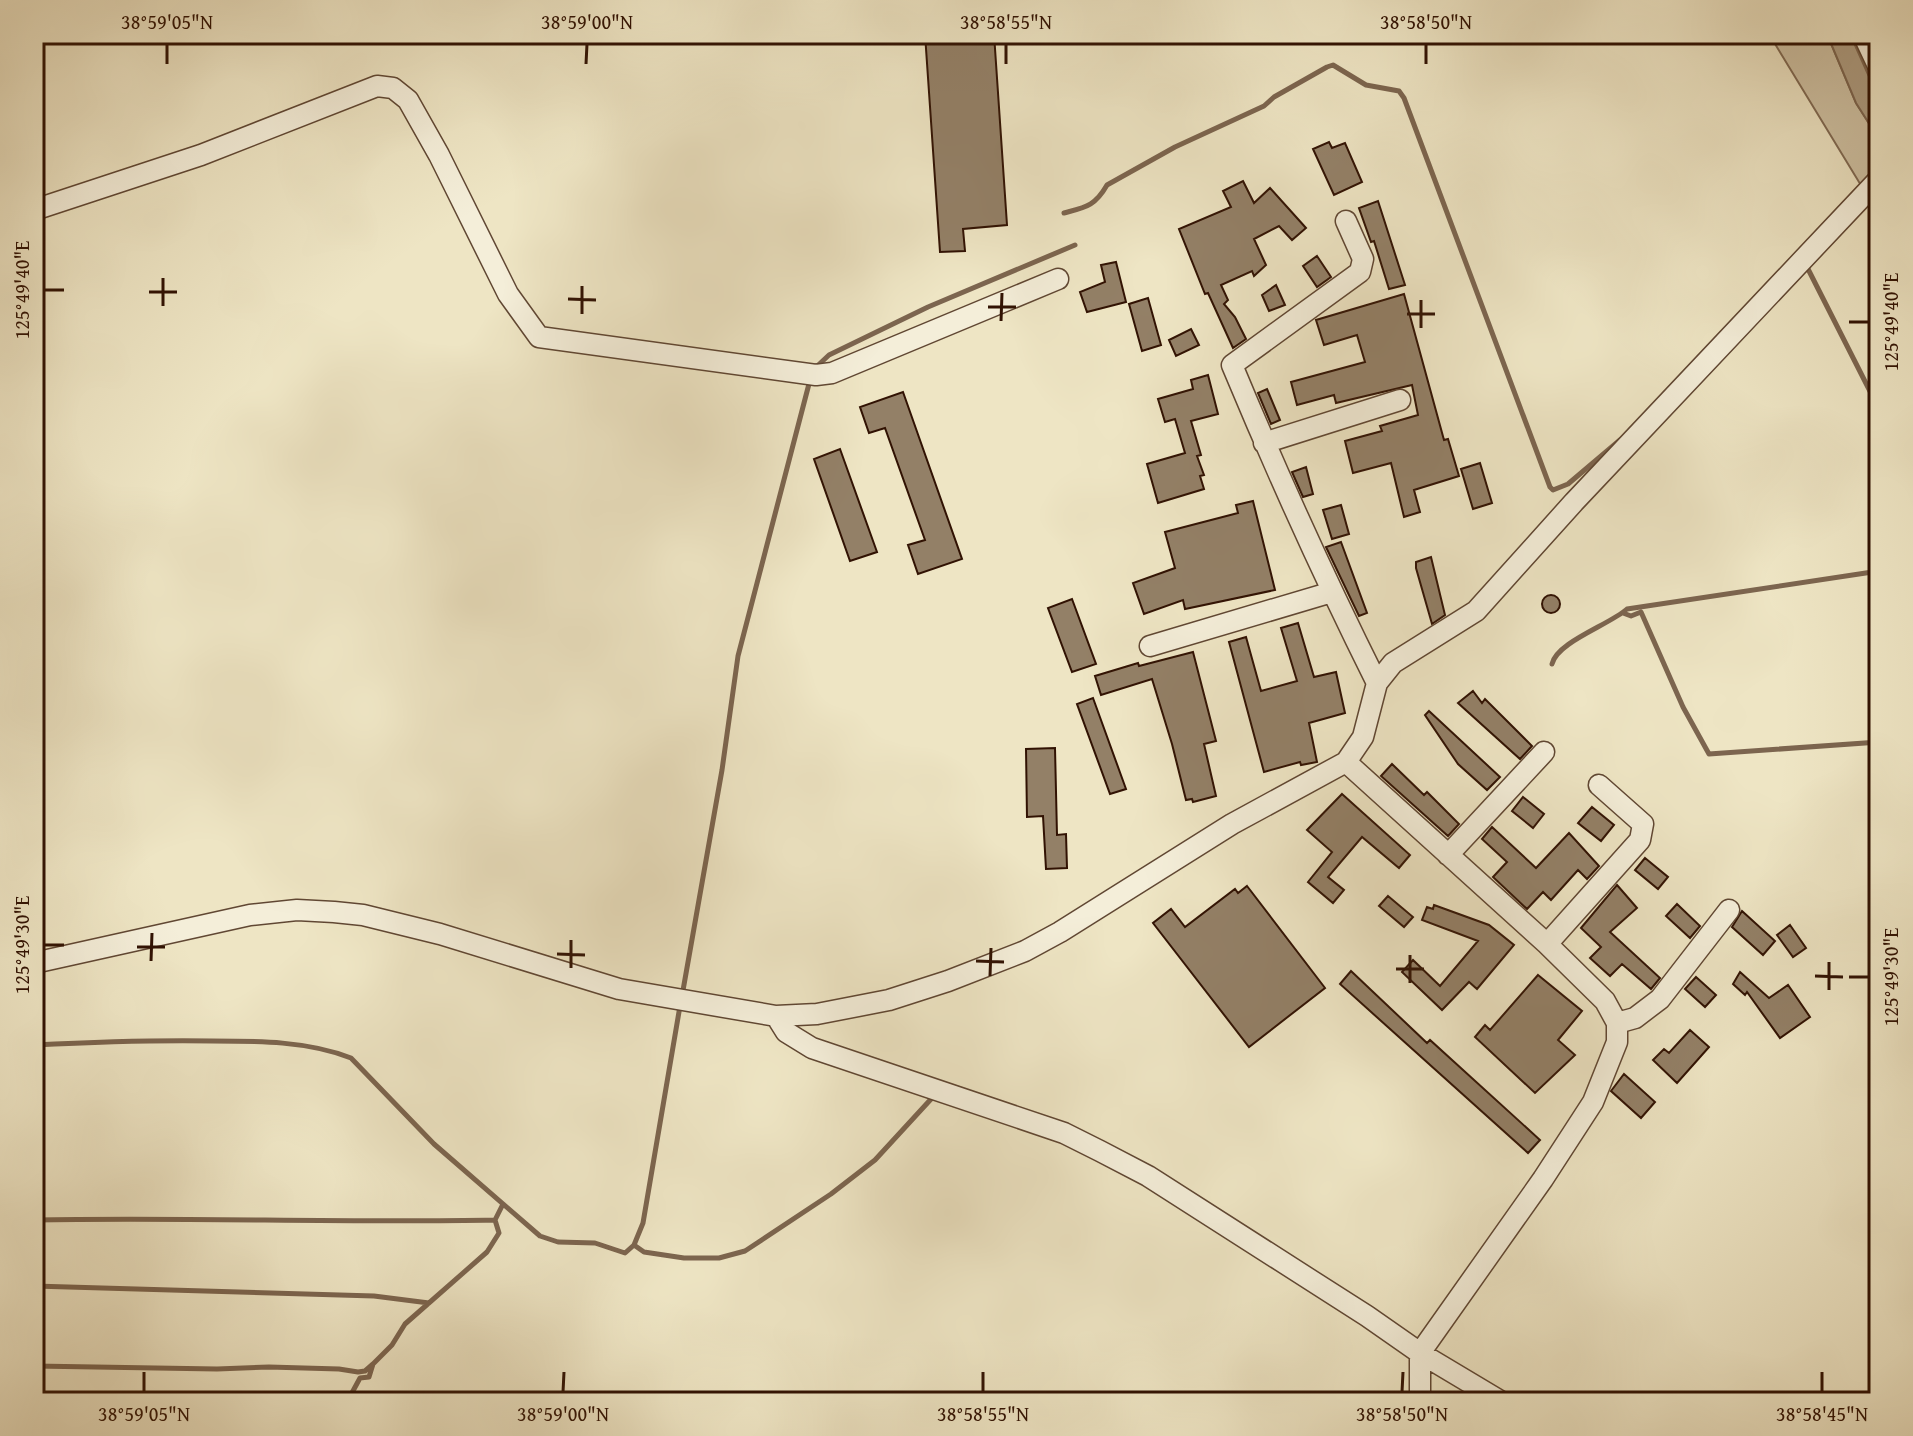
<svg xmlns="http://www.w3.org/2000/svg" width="1913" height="1436" font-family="'Gentium Book Plus',serif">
<rect width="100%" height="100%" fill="#eee5c4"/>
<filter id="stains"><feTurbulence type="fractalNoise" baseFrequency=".0025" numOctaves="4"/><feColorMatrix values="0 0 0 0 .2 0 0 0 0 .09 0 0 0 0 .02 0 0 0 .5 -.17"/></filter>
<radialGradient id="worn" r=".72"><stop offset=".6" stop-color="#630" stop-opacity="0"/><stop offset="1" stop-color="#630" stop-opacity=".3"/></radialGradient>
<!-- green -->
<path fill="#cec1a3" stroke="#806a53" stroke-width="2" d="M1769,34H1827L1856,103L1879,139V170L1862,187Z
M1850,34H1875L1879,42V99Z"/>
<!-- water -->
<path fill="#ae9d82" stroke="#7c654f" stroke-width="2" d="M1827,34H1850L1879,99V139L1856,103Z"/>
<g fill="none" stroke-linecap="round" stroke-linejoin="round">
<!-- stream -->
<path stroke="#7c654f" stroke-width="5" d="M1064,213C1086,207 1095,206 1107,185L1175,147L1264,106L1274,97L1327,67L1333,65L1366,85L1399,91L1404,98L1550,487L1553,490L1568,484L1620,440
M1806,265L1879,409
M813,370L829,355L928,307L1075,245
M1623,613L1631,616L1641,612L1683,707L1709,754L1879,742
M1552,664C1557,642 1609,625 1627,609L1879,571
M682,996L722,770L738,656L810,380
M34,1045C94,1042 152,1040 212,1041C258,1041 308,1041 351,1058L434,1144L540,1236L558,1242L595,1243L625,1253L634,1245L643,1223L680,1006
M34,1220C188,1217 342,1223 495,1220
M634,1245L644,1252L684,1258H719L745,1251L831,1194L875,1160L932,1098
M34,1286L374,1296L429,1303
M34,1366L217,1369L269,1367L339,1369L358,1372L365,1371L373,1364
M347,1402L360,1378L369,1377L373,1364L392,1345L405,1324L487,1252L499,1233L495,1220L503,1204"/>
</g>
<!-- building -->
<path fill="#938067" stroke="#311203" stroke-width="2" d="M925,34H994L1007,225L963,229L965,251L940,252Z
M1329,142L1332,148L1345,143L1362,182L1334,195L1313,149Z
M1243,181L1254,203L1270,188L1306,228L1292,240L1279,226L1254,239L1266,265L1254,276L1252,271L1221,285L1228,300L1224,304L1235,317L1246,339L1233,348L1208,293L1205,294L1179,229L1231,207L1223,191Z
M1378,201L1405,285L1389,289L1374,241L1371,242L1359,208Z
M1317,256L1331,277L1317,287L1303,266Z
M1116,262L1126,302L1087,312L1080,292L1105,282L1101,265Z
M1276,285L1285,305L1269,311L1262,295Z
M1404,294L1444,440L1448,439L1459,476L1414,490L1420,512L1404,517L1391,463L1353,473L1345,441L1382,431L1380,426L1418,415L1412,385L1336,403L1334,395L1297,405L1291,382L1365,362L1357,335L1324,345L1316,320Z
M1148,298L1161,345L1142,351L1129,304Z
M1191,329L1199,345L1176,356L1169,340Z
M1208,375L1218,414L1191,421L1201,455L1197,456L1204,475L1200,476L1204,489L1158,503L1147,464L1185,453L1175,419L1165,422L1158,399L1193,389L1191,380Z
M1267,389L1280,420L1271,424L1258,393Z
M903,392L962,559L918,574L908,545L925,540L885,428L869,433L860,407Z
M840,449L877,552L850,561L814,459Z
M1480,463L1492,503L1473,509L1461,469Z
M1306,467L1313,494L1303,497L1292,472Z
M1253,501L1275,590L1185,609L1183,600L1144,614L1133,583L1175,568L1165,532L1238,513L1236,505Z
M1341,505L1349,534L1332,539L1323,510Z
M1341,542L1367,613L1359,616L1326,547Z
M1431,557L1445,615L1432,624L1416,568V562Z
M1542 604a9 9 0 1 1 18 0a9 9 0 1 1-18 0Z
M1072,599L1096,664L1072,672L1048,608Z
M1298,623L1314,677L1336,672L1345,713L1309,723L1317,762L1301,765L1300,762L1264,772L1229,642L1246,637L1261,691L1297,681L1281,628Z
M1193,652L1216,741L1204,744L1216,796L1193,802L1192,799L1186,800L1172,744L1152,679L1101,695L1095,676L1138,663L1139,666Z
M1473,691L1482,703L1485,699L1532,746L1520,759L1458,703Z
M1093,698L1126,789L1110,794L1077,704Z
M1429,711L1500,777L1487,790L1458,764L1425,715Z
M1055,748L1057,835L1066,834L1067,868L1046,869L1043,816L1027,817L1026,749Z
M1392,764L1424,795L1427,792L1459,824L1448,836L1381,776Z
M1342,794L1410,855L1399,868L1362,837L1328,877L1344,890L1333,903L1308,882L1332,852L1307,830Z
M1523,797L1544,814L1533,828L1512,811Z
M1592,807L1614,825L1601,841L1578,823Z
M1492,827L1536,868L1569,833L1599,866L1587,879L1578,870L1551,900L1543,892L1527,909L1493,877L1507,862L1482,839Z
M1645,858L1668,877L1658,889L1635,870Z
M1617,885L1637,908L1610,932L1660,978L1651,989L1622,964L1610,976L1590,958L1601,947L1581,928Z
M1247,886L1325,988L1249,1047L1153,923L1171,909L1185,927L1235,889L1238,893Z
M1388,896L1413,917L1404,927L1379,906Z
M1677,904L1700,926L1690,938L1666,916Z
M1434,905L1489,925L1514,945L1477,989L1469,982L1442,1010L1402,972L1413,960L1440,986L1478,941L1422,920L1427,907L1433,909Z
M1742,911L1775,941L1763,955L1732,927Z
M1790,925L1806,948L1793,957L1777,935Z
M1351,971L1427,1043L1430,1040L1540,1140L1528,1153L1340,984Z
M1740,972L1769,998L1788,985L1810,1017L1780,1038L1747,992L1745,995L1733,984Z
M1538,975L1582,1011L1558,1040L1575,1055L1535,1093L1475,1037L1485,1025L1490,1030Z
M1696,977L1716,995L1705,1007L1685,989Z
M1690,1030L1709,1047L1677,1083L1653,1060L1664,1049L1669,1053Z
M1624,1074L1655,1102L1641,1118L1611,1091Z"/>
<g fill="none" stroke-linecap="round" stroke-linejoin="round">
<!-- minor casing -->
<g stroke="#604733" stroke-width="23">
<path id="minor" d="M1863,34L1879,68
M34,210L201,155L377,86L393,88L408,100L439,155L508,294L539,337L816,375L832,373L1058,279
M1346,221L1363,259L1360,272L1232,365C1277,473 1325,579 1377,683
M1264,443L1400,400
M1150,646L1332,592
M1346,762L1547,944L1605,1001L1617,1023V1042L1593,1102L1543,1179L1420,1353V1402
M1448,855L1544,752
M1547,944L1640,840L1643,824L1599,785
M34,963L250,915L297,910L334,912L363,915L440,934L619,989L776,1016L817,1014L889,1000L948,981L1025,951L1060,932L1232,824L1346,762L1363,737L1377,683L1393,663L1476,611L1574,502L1879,179
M776,1016L786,1032L812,1048L1064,1133L1100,1151L1148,1176L1367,1316L1420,1353L1502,1402
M1617,1023L1635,1018L1660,999L1729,910"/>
</g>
<!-- minor -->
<use href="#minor" stroke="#f4eed9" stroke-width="20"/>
</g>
<!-- ticks -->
<path fill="none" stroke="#311203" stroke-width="3" d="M167,64V44M586,64L587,44M1006,64V44M1426,64V44M44,290H64M149,292H177M568,299L596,300M163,306V278M988,307H1016M582,314V286M1407,314H1435M1001,321L1002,293M1849,322H1869M1421,328V300M44,945H64M137,947H165M557,954L585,955M151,961L152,933M976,961L1004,962M571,968V940M1396,969H1424M990,976L991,948M1815,976L1843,977M1849,977H1869M1410,983V955M1829,990V962M144,1392V1372M563,1392L564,1372M983,1392V1372M1402,1392L1403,1372M1822,1392V1372"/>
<!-- margin -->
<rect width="1913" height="1436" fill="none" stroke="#eee5c4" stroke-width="88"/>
<rect x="44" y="44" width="1825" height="1348" fill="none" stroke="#311203" stroke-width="3"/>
<g font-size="20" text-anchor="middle" fill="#311203">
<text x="167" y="29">38°59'05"N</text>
<text x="587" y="29">38°59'00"N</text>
<text x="1006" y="29">38°58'55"N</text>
<text x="1426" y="29">38°58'50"N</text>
<text transform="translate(22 290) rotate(-90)" y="7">125°49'40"E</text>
<text transform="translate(1891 322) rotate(-90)" y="7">125°49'40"E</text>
<text transform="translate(22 945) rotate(-90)" y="7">125°49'30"E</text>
<text transform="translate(1891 977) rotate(-90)" y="7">125°49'30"E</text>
<text x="144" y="1421">38°59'05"N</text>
<text x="563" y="1421">38°59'00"N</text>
<text x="983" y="1421">38°58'55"N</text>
<text x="1402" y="1421">38°58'50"N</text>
<text x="1822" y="1421">38°58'45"N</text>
</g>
<rect width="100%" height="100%" filter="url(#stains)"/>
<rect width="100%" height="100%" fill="url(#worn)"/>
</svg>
